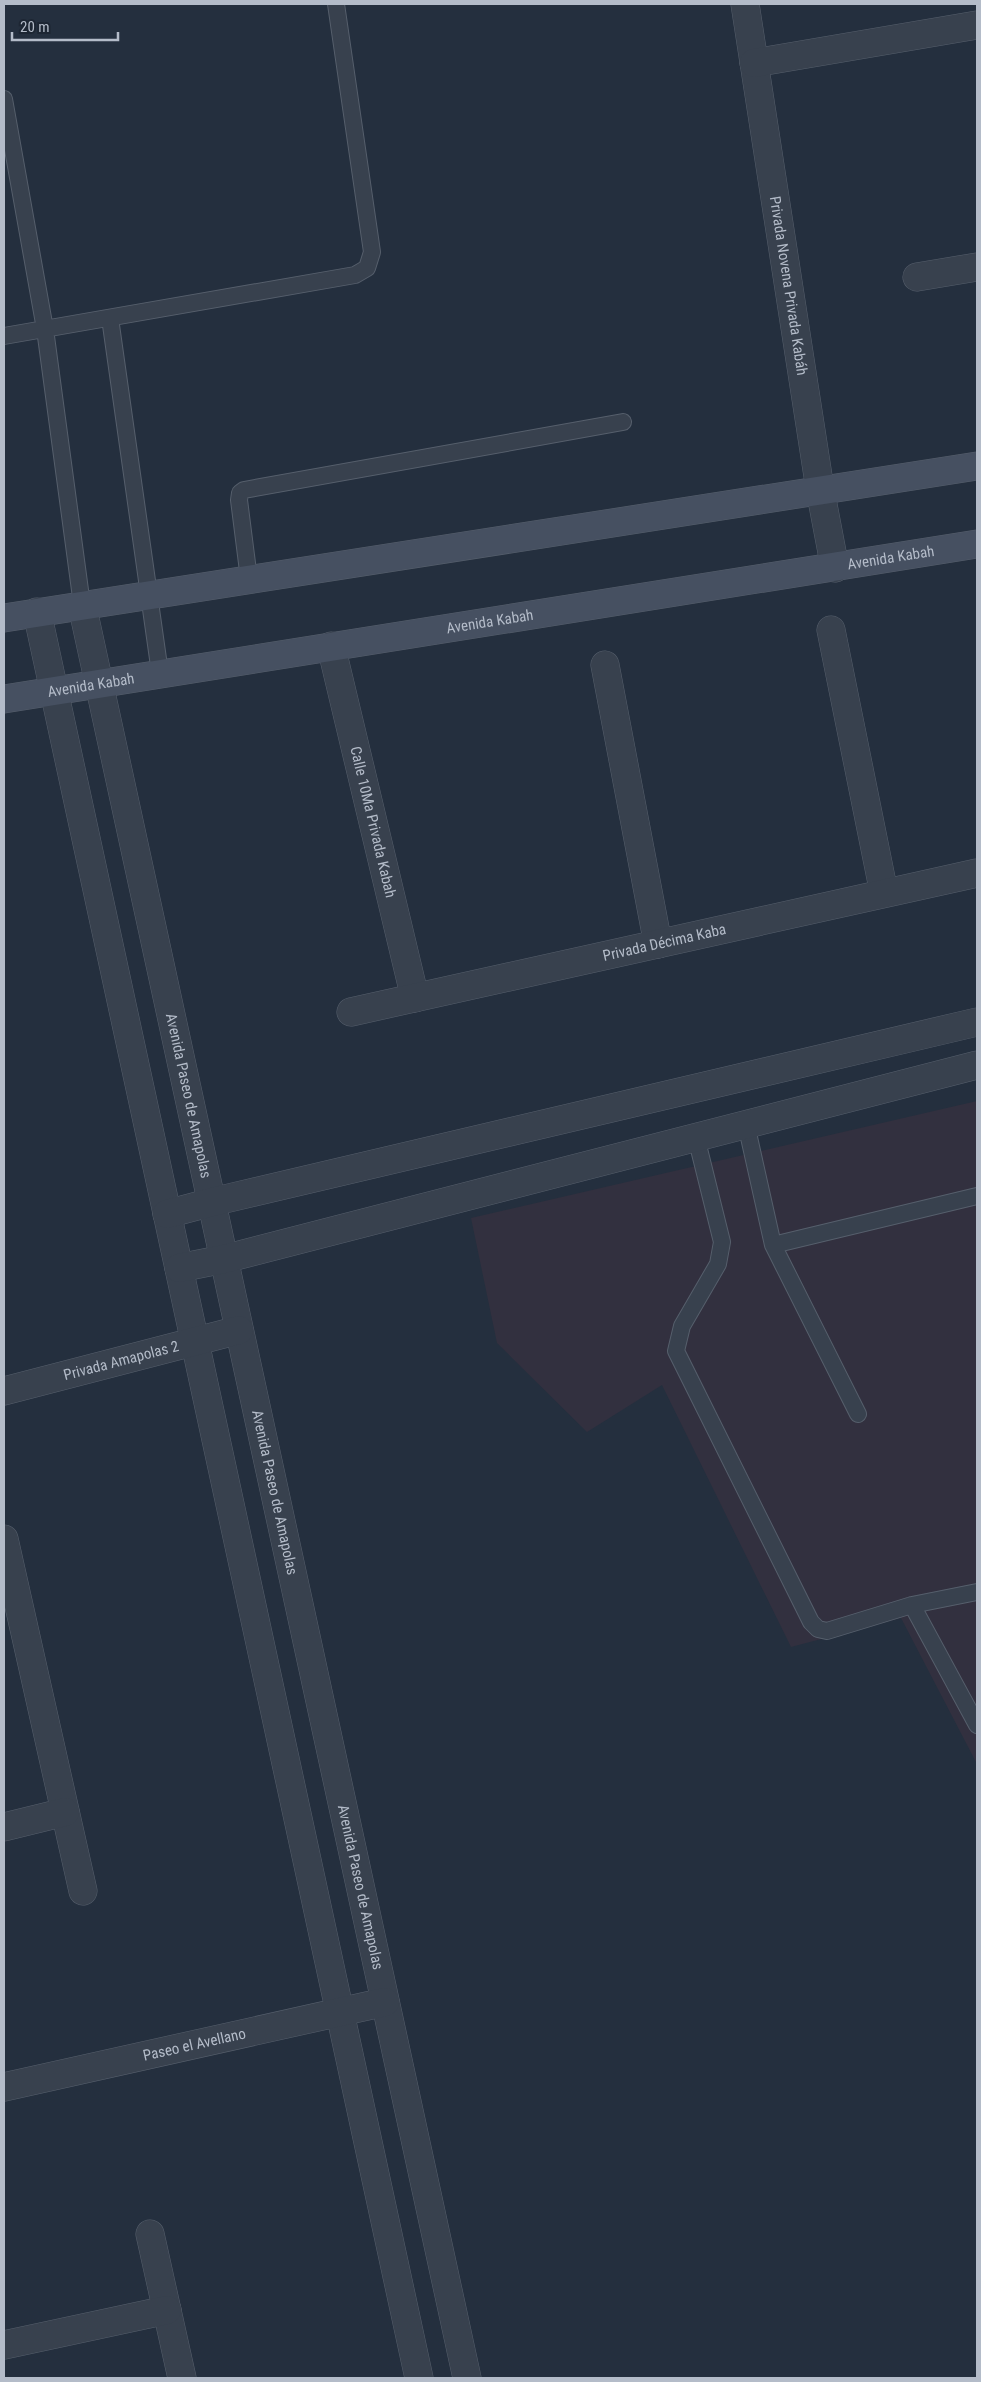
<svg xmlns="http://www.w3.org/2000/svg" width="981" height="2382" font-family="'Roboto Condensed',sans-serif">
<rect width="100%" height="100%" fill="#242f3e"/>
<!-- medical -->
<path fill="#32303f" d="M977,1101V1764L901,1618L791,1647L662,1385L587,1432L497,1343L471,1218Z"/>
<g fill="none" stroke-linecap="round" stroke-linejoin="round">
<!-- service casing -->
<g stroke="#565f6c" stroke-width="18">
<path id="service" d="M4,99L45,329L82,605
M110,318L160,673
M4,336L355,275L367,268L372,252L336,4
M249,579L239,500L240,493L244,490L623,422
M746,1124L773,1245L858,1414
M696,1137L722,1242L718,1264L682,1326L676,1351L811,1622L818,1629L827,1631L912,1605L977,1592
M773,1245L977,1196
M912,1605L977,1725"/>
</g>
<!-- minor casing -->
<g stroke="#565f6c" stroke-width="29">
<g id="minor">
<path id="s1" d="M745,4L820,489L835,568"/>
<path d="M754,63L977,25"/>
<path d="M917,277L977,267"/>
<path id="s2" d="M82,605L467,2378"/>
<path d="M37,612L419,2378"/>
<path d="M831,630L884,893"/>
<path id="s3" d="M331,646L415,998"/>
<path d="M605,665L658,944"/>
<path id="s4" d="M351,1012L977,873"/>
<path d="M167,1214L212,1202L977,1022"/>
<path d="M179,1268L224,1259L977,1065"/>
<path id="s5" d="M4,1391L239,1330"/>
<path d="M4,1539L83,1891"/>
<path d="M4,1827L65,1812"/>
<path id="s6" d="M4,2087L385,2002"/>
<path d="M150,2234L182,2378"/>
<path d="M4,2345L167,2310"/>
</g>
</g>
<!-- secondary casing -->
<g stroke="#565f6c" stroke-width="29">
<g id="secondary">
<path d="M4,618L977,466"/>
<path id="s7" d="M4,699L977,544"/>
</g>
</g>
<!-- service -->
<use href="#service" stroke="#38414e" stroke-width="16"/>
<!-- minor -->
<use href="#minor" stroke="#38414e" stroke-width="28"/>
<!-- secondary -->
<use href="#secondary" stroke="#465061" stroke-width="28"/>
</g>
<g text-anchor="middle" stroke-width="4" stroke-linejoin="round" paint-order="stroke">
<!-- street labels -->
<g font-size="15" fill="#b4bcc9" stroke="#1d2633">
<text dy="5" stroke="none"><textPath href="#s1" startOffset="285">Privada Novena Privada Kabáh</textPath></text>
<text dy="5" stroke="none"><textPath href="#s7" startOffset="898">Avenida Kabah</textPath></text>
<text dy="5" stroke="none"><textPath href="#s7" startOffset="492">Avenida Kabah</textPath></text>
<text dy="5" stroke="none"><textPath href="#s7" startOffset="88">Avenida Kabah</textPath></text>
<text dy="5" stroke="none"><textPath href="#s3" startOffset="181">Calle 10Ma Privada Kabah</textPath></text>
<text dy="5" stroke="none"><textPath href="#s4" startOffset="321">Privada Décima Kaba</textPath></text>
<text dy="5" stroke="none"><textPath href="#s2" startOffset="502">Avenida Paseo de Amapolas</textPath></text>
<text dy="5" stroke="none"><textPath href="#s5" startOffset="121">Privada Amapolas 2</textPath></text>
<text dy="5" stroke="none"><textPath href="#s2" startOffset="908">Avenida Paseo de Amapolas</textPath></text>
<text dy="5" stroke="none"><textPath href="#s2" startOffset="1312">Avenida Paseo de Amapolas</textPath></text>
<text dy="5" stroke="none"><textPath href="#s6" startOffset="195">Paseo el Avellano</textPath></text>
</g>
</g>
<!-- border -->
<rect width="981" height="2382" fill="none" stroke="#b4bcc9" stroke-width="10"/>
<!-- scale -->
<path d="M12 32v8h106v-8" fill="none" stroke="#b4bcc9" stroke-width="2.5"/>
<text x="20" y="32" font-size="15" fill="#b4bcc9" stroke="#1d2633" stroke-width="4" paint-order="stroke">20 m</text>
</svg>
